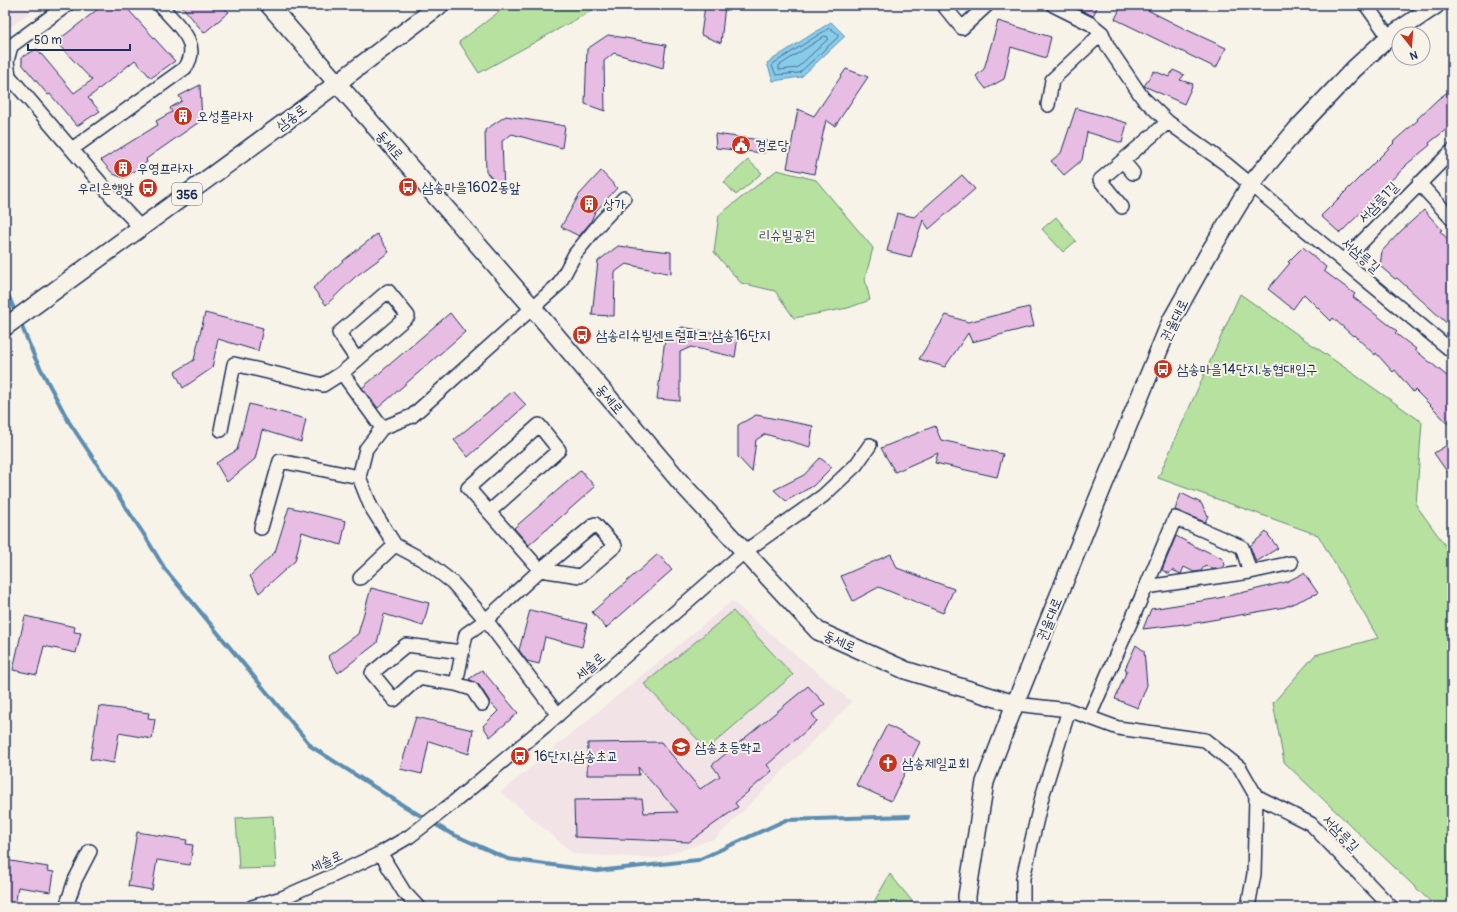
<svg xmlns="http://www.w3.org/2000/svg" width="1457" height="912" font-family="Pangolin,'Poor Story',sans-serif">
<rect width="100%" height="100%" fill="#f7f3e8"/>
<filter id="ink" filterUnits="userSpaceOnUse"><feTurbulence type="fractalNoise" baseFrequency=".025" numOctaves="2"/><feDisplacementMap in="SourceGraphic" scale="8" xChannelSelector="R" yChannelSelector="G"/><feConvolveMatrix kernelMatrix="1 2 1 2 8 2 1 2 1" color-interpolation-filters="sRGB"/></filter>
<g filter="url(#ink)">
<!-- built -->
<path fill="#f2e3e6" d="M5,5H39L5,31Z
M732,601L852,702L716,838L658,858L574,854L501,792Z"/>
<!-- green -->
<path fill="#b6e19e" stroke="#68887e" d="M508,5H602L479,73L459,42Z
M748,160L762,173L736,195L724,182Z
M777,170L816,180L873,248L865,279L870,300L848,308L794,318L775,291L741,283L714,252L719,215Z
M1056,217L1076,241L1063,252L1042,229Z
M1240,294L1422,422L1416,505L1452,555V907H1436L1284,762L1273,703L1315,655L1378,638L1318,535L1158,478Z
M733,611L793,675L707,749L644,684Z
M273,816L276,868L239,869L236,818Z
M890,874L912,901V907H871Z"/>
<!-- water -->
<path fill="#88cce9" stroke="#5c8db1" d="M831,22L845,36L801,77L773,81L767,63Z"/>
<g fill="none" stroke-linecap="round" stroke-linejoin="round">
<!-- shore -->
<path stroke="#476e96" stroke-width="1" d="M830,28L838,34V37L799,73L776,75L772,66L773,64Z
M825,36L828,37V39L797,68L779,70V66Z"/>
<!-- stream -->
<path stroke="#5c8db1" stroke-width="4" d="M5,287L16,314
M20,322L35,358L69,422L143,533L165,569L312,747L404,806L450,833L508,859L597,871L698,860L786,820L909,816"/>
</g>
<!-- building -->
<path fill="#e8bde3" stroke="#1b2f5e" d="M103,5H124L175,61L151,78L135,60L88,98L100,111L77,126L50,94L48,95L22,64V57L37,49L74,93L92,80L56,42Z
M181,5H221L229,12L204,33Z
M705,5H725L721,43L701,35Z
M1071,5H1098L1093,16Z
M1122,5H1138L1185,29L1226,48L1216,68L1115,19Z
M998,21L1051,37L1046,58L1011,47L1004,79L986,89L976,76L984,69Z
M608,35L666,45L663,68L614,53L604,61L605,111L585,104L587,49Z
M846,69L868,77L835,126L826,120L814,174L787,168L798,109L814,116Z
M1173,70L1184,75L1180,80L1193,84L1184,104L1144,86L1154,71L1169,77Z
M200,85L202,120L146,159L147,162L124,178L113,174L101,160L158,125L156,121L172,112L170,108L182,101L179,96Z
M1452,89V125L1429,143L1430,145L1406,165V166L1383,188L1385,189L1340,233L1321,216L1394,143L1393,142L1418,120L1417,119L1438,99Z
M1076,108L1127,123L1122,143L1087,132L1082,160L1064,175L1051,161L1061,153Z
M506,116L565,126L562,148L512,134L502,141L504,191L486,172L485,130Z
M715,134L768,141L764,153L716,148Z
M601,171L617,188L595,212L590,223L579,236L561,227L579,195Z
M962,175L975,189L929,229L923,220L911,257L887,251L897,213L914,217Z
M1424,210L1442,230L1440,231L1452,244V328L1397,278L1395,279L1380,266L1382,251L1402,230Z
M377,234L389,252L355,277L326,305L313,288L344,260Z
M618,246L671,252V274L626,264L615,272L614,316L592,315L598,261Z
M1303,247L1326,267L1324,271L1355,294L1353,297L1397,331L1395,333L1416,349L1415,350L1452,380V428L1435,410L1415,390L1413,392L1395,370L1393,372L1376,353L1375,355L1354,335L1353,336L1333,318L1331,321L1304,294L1293,309L1268,289L1290,263L1288,262Z
M1029,307L1034,326L972,342L968,333L945,367L919,359L946,315L968,322Z
M205,313L263,328L258,351L218,339L212,368L183,388L175,372L194,360Z
M450,313L465,332L378,408L362,388Z
M682,327L738,337L735,357L691,347L680,352V401L657,399L665,339Z
M513,391L526,405L468,457L454,440Z
M249,404L306,419L301,442L262,430L255,459L227,482L216,463L237,450Z
M756,415L813,426L810,447L765,434L756,440L752,472L738,457V425Z
M935,426L941,440L1003,454L997,477L935,463L938,453L895,472L881,448Z
M1452,442V479L1434,453Z
M820,458L832,467L813,486L786,501L774,490L804,475Z
M581,470L595,487L529,545L514,528Z
M1181,493L1201,503L1208,516L1205,522L1175,510Z
M289,507L346,521L341,545L302,532L295,561L259,593L250,576L275,552Z
M1266,532L1278,548L1256,562L1250,546Z
M1176,536L1202,550V549L1223,559L1225,565L1223,568L1212,569L1205,565L1201,571L1194,572L1184,567L1181,574L1172,570L1169,574L1162,570Z
M658,554L672,570L606,628L592,612Z
M891,554L897,568L954,589L943,613L879,587L853,601L841,576Z
M1304,573L1318,593L1285,607L1184,625V624L1143,629L1151,609L1214,599L1245,592L1286,582Z
M371,588L429,603L423,626L384,614L377,643L338,673L328,656L358,634Z
M530,610L587,624L582,647L545,637L539,664L527,661L519,650Z
M25,616L75,627L74,632L81,633L76,653L44,646L37,675L13,670Z
M1136,645L1144,651L1147,685L1138,708L1115,699L1127,670L1125,669Z
M482,670L518,713L490,737L483,726L498,711L490,702L479,685L469,679Z
M808,686L825,704L812,714L817,721L767,765L772,771L735,803L738,807L689,842L575,837L574,800L642,799L644,813L678,812L638,767L639,775H587L588,743L661,742L700,789L720,776L712,765Z
M99,706L149,713L148,718L155,719L152,739L119,733L114,763L90,759Z
M416,717L473,730L469,754L429,741L422,774L400,769Z
M887,725L920,742L891,801L856,785Z
M137,832L187,840L186,844L193,845L190,865L157,860L152,890L128,886Z
M5,860L48,867L47,871L54,872L51,892L18,887L15,907H5Z"/>
<g fill="none" stroke-linecap="round" stroke-linejoin="round">
<!-- minor casing -->
<g stroke="#1b2f5e" stroke-width="16">
<path id="minor" d="M67,5L11,46L7,61L9,76L115,200L141,228
M943,5L962,28L987,5
M1053,5L1091,24L1102,33L1108,47L1142,97L1168,122L1226,164L1452,351
M1366,5L1389,37
M1048,105L1052,80L1102,33
M72,149L185,68C203,43 176,24 160,5
M1123,161L1133,173
M1419,183L1452,219
M1122,207L1100,180L1168,122
M1343,261L1452,151
M342,373L382,428
M221,430L234,364L323,385L342,373L408,316L388,291L339,333L357,360
M261,528L280,461L359,477
M360,578L395,545
M1146,587L1175,518L1242,547L1250,572
M462,652L406,645L372,673L394,700L418,678L456,684L472,689L482,704
M456,684L466,634L486,620L540,570L595,524L615,546L580,576L540,570L468,488L539,425L559,450L489,512
M1015,704L1069,710L1118,728L1205,740L1240,768L1256,796L1254,874L1248,907
M558,715L486,620L452,582L425,561L395,545L371,507L359,477L366,449L382,428L412,416L559,284L575,254L601,222L624,198
M1089,717L1146,587L1250,572L1291,563
M1256,796L1311,824L1391,907
M381,853L388,866L404,892L418,907
M66,907L75,880L90,851
M252,907L282,898L334,875L381,853L410,836L454,802L545,726L744,552L823,496L856,465L870,445
M1023,907V878L1042,797L1069,710"/>
</g>
<!-- major casing -->
<g stroke="#1b2f5e" stroke-width="20">
<path id="major" d="M269,5L532,307L682,484L818,631L905,670L1015,704
M5,327L307,106L440,5
M967,907V896L985,782L1015,704L1099,496L1171,321L1209,253L1251,184L1297,129L1354,69L1389,37L1436,5"/>
</g>
<!-- minor -->
<use href="#minor" stroke="#f7f3e8" stroke-width="13"/>
<!-- major -->
<use href="#major" stroke="#f7f3e8" stroke-width="17"/>
</g>
</g>
<!-- icons -->
<defs>
<g id="building-disc" transform="scale(1)"><circle r="9.5" fill="#c8321e" stroke="#f7f3e8"/><path d="M-4-6H4V6H1V3H-1V6H-4ZM-2.5-4.3h1.7v1.8h-1.7ZM.8-4.3h1.7v1.8H.8ZM-2.5-1h1.7V.8h-1.7ZM.8-1h1.7V.8H.8Z" fill="#fff"/></g>
<g id="civic-disc" transform="scale(1)"><circle r="9.5" fill="#c8321e" stroke="#f7f3e8"/><path d="M-.6-6.5H3V-4.5H.6V-3L4-1V1h2V6H-6V1h2V-1L-.6-3ZM-1.2 2.5V6h2.4V2.5Z" fill="#fff"/></g>
<g id="bus-disc" transform="scale(1)"><circle r="9.5" fill="#c8321e" stroke="#f7f3e8"/><path d="M-5-6H5V4H4V6H2V4H-2V6H-4V4H-5ZM-3.5-4V0h7V-4ZM-3.5 1.2v1.5H-2V1.2ZM2 1.2v1.5H3.5V1.2Z" fill="#fff"/></g>
<g id="school-disc" transform="scale(1)"><circle r="9.5" fill="#c8321e" stroke="#f7f3e8"/><path d="M0-5L7-2L0 1L-7-2ZM-4 1L0 2.5L4 1V4Q0 6-4 4Z" fill="#fff"/></g>
<g id="church-disc" transform="scale(1)"><circle r="9.5" fill="#c8321e" stroke="#f7f3e8"/><path d="M-1.2-6h2.4v3.5h3.3v2.4h-3.3V6h-2.4V-.1h-3.3v-2.4h3.3Z" fill="#fff"/></g>
</defs>
<g fill-rule="evenodd">
<use href="#building-disc" x="183" y="116"/>
<use href="#civic-disc" x="741" y="145"/>
<use href="#building-disc" x="123" y="168"/>
<use href="#bus-disc" x="408" y="187"/>
<use href="#bus-disc" x="148" y="188"/>
<use href="#building-disc" x="589" y="204"/>
<use href="#bus-disc" x="582" y="335"/>
<use href="#bus-disc" x="1163" y="369"/>
<use href="#school-disc" x="681" y="747"/>
<use href="#bus-disc" x="520" y="756"/>
<use href="#church-disc" x="888" y="763"/>
</g>
<g text-anchor="middle" stroke-width="4" stroke-linejoin="round" paint-order="stroke">
<!-- shield labels -->
<rect fill="#f7f3e8" stroke="#5d6a87" stroke-width="1" x="172" y="183" width="30" height="22" rx="3"/>
<g font-size="13" font-weight="bold" fill="#1b2f5e">
<text x="187" y="199">356</text>
</g>
<!-- poi labels -->
<g font-size="14" fill="#1b2f5e" stroke="#f7f3e8" text-anchor="start">
<text x="197" y="121">오성플라자</text>
<text x="755" y="150">경로당</text>
<text x="137" y="173">우영프라자</text>
<text x="422" y="192">삼송마을1602동앞</text>
<text x="134" y="193" text-anchor="end">우리은행앞</text>
<text x="603" y="209">상가</text>
<text x="596" y="340">삼송리슈빌센트럴파크.삼송16단지</text>
<text x="1177" y="374">삼송마을14단지.농협대입구</text>
<text x="695" y="752">삼송초등학교</text>
<text x="534" y="761">16단지.삼송초교</text>
<text x="902" y="768">삼송제일교회</text>
</g>
<!-- street labels -->
<g font-size="14" fill="#1b2f5e" stroke="#f7f3e8">
<text transform="translate(291 117) rotate(-37)" y="5">삼송로</text>
<text transform="translate(390 145) rotate(49)" y="5">동세로</text>
<text transform="translate(1378 202) rotate(-46)" y="5">서삼릉1길</text>
<text transform="translate(1361 255) rotate(40)" y="5">서삼릉길</text>
<text transform="translate(1174 320) rotate(-64)" y="5">권율대로</text>
<text transform="translate(610 399) rotate(50)" y="5">동세로</text>
<text transform="translate(1049 619) rotate(-68)" y="5">권율대로</text>
<text transform="translate(840 641) rotate(24)" y="5">동세로</text>
<text transform="translate(590 666) rotate(-41)" y="5">세솔로</text>
<text transform="translate(1341 833) rotate(46)" y="5">서삼릉길</text>
<text transform="translate(326 861) rotate(-25)" y="5">세솔로</text>
</g>
<!-- park labels -->
<g font-size="14" fill="#3a536b" stroke="#f7f3e8">
<text x="787" y="240">리슈빌공원</text>
</g>
</g>
<!-- margin -->
<rect width="1457" height="912" fill="none" stroke="#f7f3e8" stroke-width="20"/>
<rect x="10" y="10" width="1437" height="892" fill="none" stroke="#1b2f5e" stroke-width="1.5" filter="url(#ink)"/>
<!-- north arrow -->
<g transform="translate(1411 46) rotate(163)"><circle r="19" fill="#f7f3e8" stroke="#9fa5b1"/>
<path d="M0-3L7 15L0 10L-7 15Z" fill="#c8321e"/>
<text y="-6" font-size="11" font-weight="bold" text-anchor="middle" fill="#1b2f5e">N</text>
</g>
<!-- scale -->
<path d="M28 44v6h102v-6" fill="none" stroke="#1b2f5e" stroke-width="2"/>
<text x="34" y="44" font-size="12" fill="#1b2f5e" stroke="#f7f3e8" stroke-width="3" paint-order="stroke">50 m</text>
</svg>
